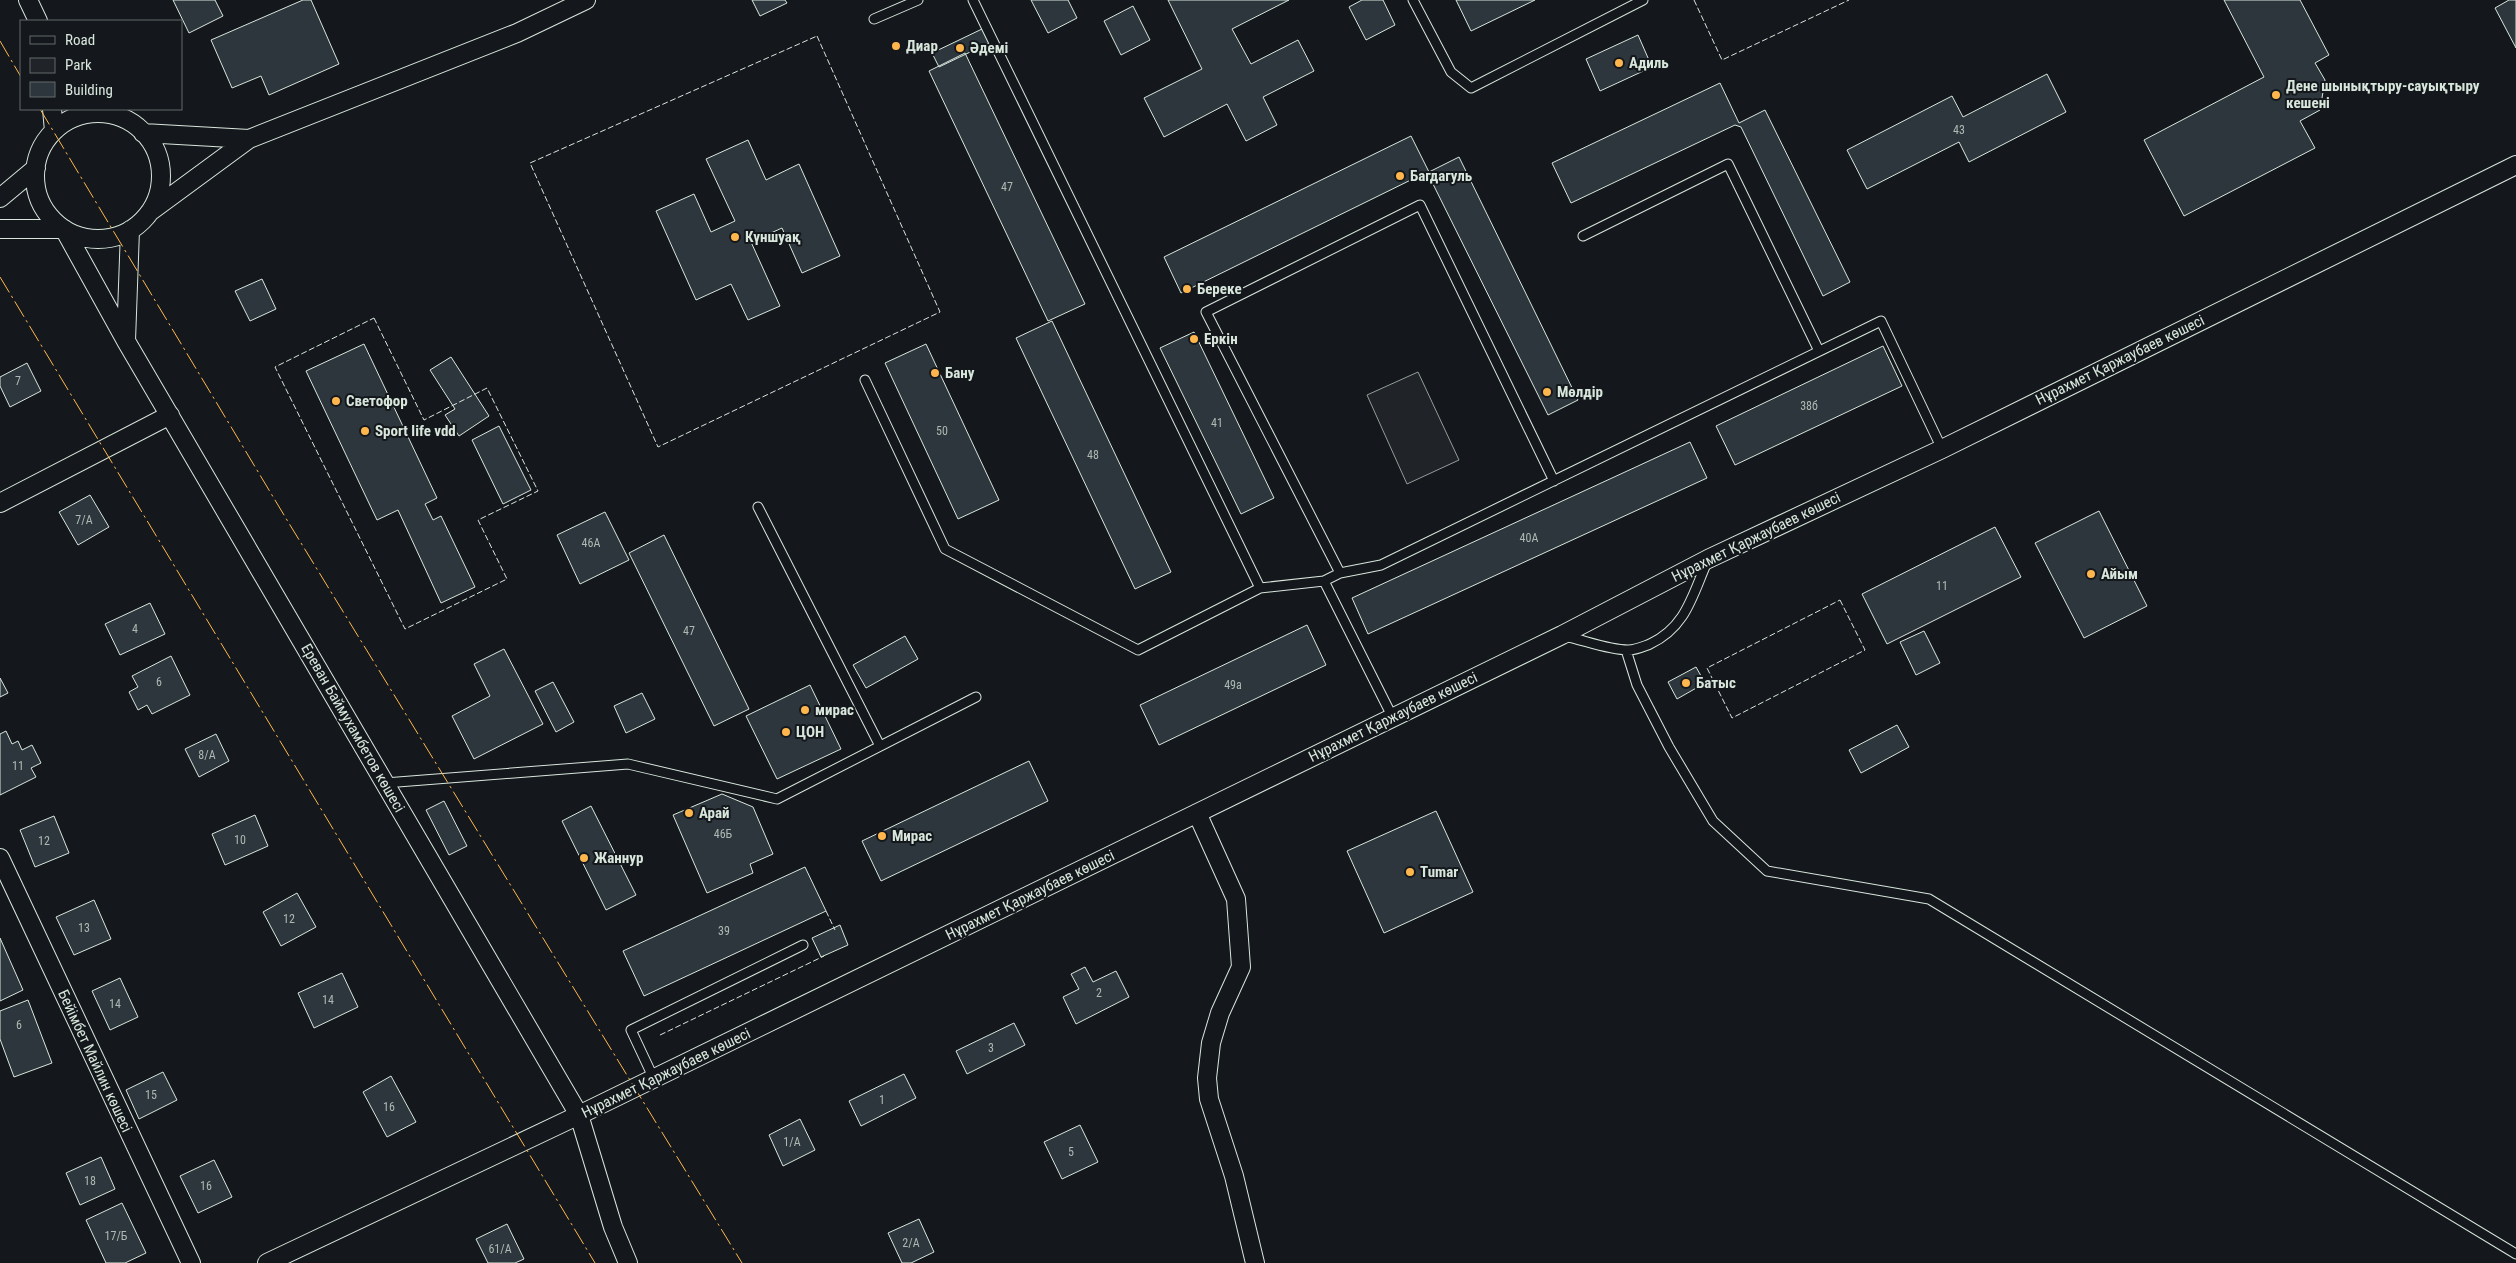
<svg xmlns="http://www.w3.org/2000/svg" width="2516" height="1263" font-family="'Roboto Condensed',sans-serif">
<rect width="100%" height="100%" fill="#14181c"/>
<!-- green -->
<path fill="#202428" stroke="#939e99" d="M1418,372L1459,460L1407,484L1367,395Z"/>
<!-- building -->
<path fill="#2c363c" stroke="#d8e6dc" d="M173,0H215L223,16L189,33Z
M303,0H311L339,64L269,95L261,76L232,88L211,40Z
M752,0H785L787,3L760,16Z
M1031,0H1068L1077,18L1048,33Z
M1168,0H1289L1232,29L1251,64L1298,40L1314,71L1263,97L1277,125L1246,141L1227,104L1164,137L1144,98L1202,69Z
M1362,0H1383L1395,25L1366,40L1349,7Z
M1456,0H1535L1471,31Z
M2224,0H2300L2329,55L2315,63L2325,80L2320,110L2300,121L2315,148L2184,216L2144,140L2264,77Z
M2509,0H2516V48L2495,8Z
M1133,6L1150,40L1121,55L1104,21Z
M982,29L989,43L939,67L932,53Z
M1638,35L1652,67L1600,91L1586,59Z
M965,53L1085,304L1048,321L929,71Z
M2047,74L2066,112L1969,162L1959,142L1867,189L1847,150L1952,96L1963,117Z
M1720,83L1739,123L1765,110L1850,282L1823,296L1741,127L1735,125L1571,203L1552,163Z
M1411,136L1429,172L1459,157L1578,400L1548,415L1427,172L1181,293L1164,257Z
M748,140L766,180L799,164L840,256L802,273L782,228L751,242L780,306L748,320L731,284L696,300L656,211L694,194L711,232L735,221L706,159Z
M262,279L276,309L250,321L235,291Z
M1052,321L1171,572L1135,589L1016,338Z
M1194,332L1274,498L1241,514L1160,348Z
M364,344L437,498L425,504L433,520L441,516L475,587L441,603L398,510L377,520L306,371Z
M926,344L999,500L958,519L885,363Z
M1883,346L1902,386L1735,465L1716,426Z
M451,357L489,416L459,436L445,415L455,409L430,370Z
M27,363L41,391L10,407L0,386V377Z
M499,426L531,490L503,504L472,440Z
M1690,442L1707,478L1368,634L1352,598Z
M90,495L109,527L78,545L59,512Z
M2099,511L2147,606L2084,638L2035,543Z
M605,512L629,560L580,584L557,535Z
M1995,527L2021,577L1887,644L1862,594Z
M664,535L749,709L714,726L629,553Z
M150,603L165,634L120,655L105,624Z
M1307,625L1326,665L1159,745L1140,705Z
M1924,631L1940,663L1916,675L1900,642Z
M905,636L918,659L866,688L853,665Z
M504,649L543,724L474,759L452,716L490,696L474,664Z
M171,656L190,695L152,714L147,705L138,710L129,692L138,687L132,676Z
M1696,667L1705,683L1677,699L1668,682Z
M0,678L8,693L0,697Z
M553,682L574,722L556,732L535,691Z
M810,685L841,749L777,779L746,716Z
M642,693L655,719L626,733L614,706Z
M1897,725L1909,747L1861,773L1849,750Z
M6,731L12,744L18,741L22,750L32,745L41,763L31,768L36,777L0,795V734Z
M216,734L229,761L199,777L185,749Z
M1029,761L1048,801L881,881L862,841Z
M722,794L753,807L773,854L750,864L753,873L707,893L673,815Z
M444,801L467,846L449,855L426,810Z
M591,806L636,895L606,910L562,821Z
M1436,811L1473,892L1384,933L1347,851Z
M255,815L268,846L225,865L212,834Z
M54,816L69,853L35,867L20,830Z
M805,867L826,911L644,996L623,951Z
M297,893L316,927L281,946L263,912Z
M94,900L111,939L74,955L56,917Z
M840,925L848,945L821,957L812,938Z
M0,938L23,990L0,1001Z
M1085,967L1093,982L1116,971L1129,997L1076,1024L1063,997L1079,989L1071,974Z
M342,973L358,1007L314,1028L298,993Z
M120,978L138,1017L110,1030L92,991Z
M28,1000L52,1063L14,1077L0,1039V1011Z
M1014,1023L1025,1045L967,1074L956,1051Z
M163,1072L177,1100L139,1119L126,1090Z
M904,1074L916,1098L861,1126L849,1101Z
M391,1076L416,1122L387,1137L363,1092Z
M800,1119L815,1150L783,1166L769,1135Z
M1080,1125L1098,1162L1062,1179L1044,1142Z
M101,1157L115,1189L80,1205L66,1173Z
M214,1160L232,1197L198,1213L180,1176Z
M122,1203L146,1253L125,1263H106L86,1220Z
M919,1219L934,1252L911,1263H902L888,1233Z
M507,1224L524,1259L515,1263H488L476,1239Z"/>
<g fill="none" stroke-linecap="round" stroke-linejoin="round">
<!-- lane casing -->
<g stroke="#d8e6dc" stroke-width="11">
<path id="lane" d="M973,0L1260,588
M1413,0L1451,72L1471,88L1643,0
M874,19L918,0
M1583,236L1728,164L1819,351
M865,380L945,549L1138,650L1260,588L1324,581
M758,507L880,746
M1340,573L1206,312L1420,205L1554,481
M1564,636C1584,640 1608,650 1628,650C1636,650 1642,647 1650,644C1686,627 1692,596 1707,562
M1626,650L1637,685L1669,747L1713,821L1767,871L1929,899L2516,1254
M1393,718L1324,581L1340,573L1381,565L1881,321L1942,449
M385,783L628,764L777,799L976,697
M654,1079L631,1030L803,945"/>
</g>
<!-- street casing -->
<g stroke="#d8e6dc" stroke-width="20">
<path id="street" d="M28,0L38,21
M52,109L54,131
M35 176a63 63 0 1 1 126 0a63 63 0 1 1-126 0Z
M143,133L249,139L151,211
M249,139L517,33L586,0
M0,198L36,168
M0,229H64L126,341L130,230
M126,341L579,1115L613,1227L628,1263
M0,503L170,415
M1197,813L1236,899L1241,967L1220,1013L1211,1043L1207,1078L1209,1099L1234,1176L1255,1263
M0,858L191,1263
M267,1263L579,1115L1562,635L1708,559L1942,449L2516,165"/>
</g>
<!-- lane -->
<use href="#lane" stroke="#14181c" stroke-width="9"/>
<!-- street -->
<use href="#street" stroke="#14181c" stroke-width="18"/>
<!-- fence -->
<path stroke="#d8e6dc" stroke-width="1" stroke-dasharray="6 2.5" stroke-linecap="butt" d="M1694,0L1722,60L1849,0
M817,36L940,312L658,447L530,163Z
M374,318L424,420L487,388L538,491L478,520L507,579L405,629L275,367Z
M1840,600L1865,650L1732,718L1707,668Z
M826,911L835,930
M660,1035L824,956"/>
<!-- power -->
<path stroke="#ffb74d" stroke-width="1" stroke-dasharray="18 4 2.5 4" stroke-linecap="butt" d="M0,41L21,77
M40,109L290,525L742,1263
M0,277L595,1263"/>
</g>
<!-- markers -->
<g fill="#ffb74d" stroke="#14181c" stroke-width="2">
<circle cx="896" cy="46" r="5"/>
<circle cx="960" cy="48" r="5"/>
<circle cx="1619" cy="63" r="5"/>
<circle cx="2276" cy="95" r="5"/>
<circle cx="1400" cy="176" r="5"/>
<circle cx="735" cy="237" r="5"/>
<circle cx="1187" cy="289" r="5"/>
<circle cx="1194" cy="339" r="5"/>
<circle cx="935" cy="373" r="5"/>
<circle cx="1547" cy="392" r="5"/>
<circle cx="336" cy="401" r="5"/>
<circle cx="365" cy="431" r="5"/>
<circle cx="2091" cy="574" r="5"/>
<circle cx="1686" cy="683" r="5"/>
<circle cx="805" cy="710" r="5"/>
<circle cx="786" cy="732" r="5"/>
<circle cx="689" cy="813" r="5"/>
<circle cx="882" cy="836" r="5"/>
<circle cx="584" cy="858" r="5"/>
<circle cx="1410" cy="872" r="5"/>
</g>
<g text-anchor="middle" stroke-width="4" stroke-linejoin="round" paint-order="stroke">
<!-- number labels -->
<g font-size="12" fill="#adbab4">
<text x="1959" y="134">43</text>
<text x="1007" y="191">47</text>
<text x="18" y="385">7</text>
<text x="1809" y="410">38б</text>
<text x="1217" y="427">41</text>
<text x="942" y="435">50</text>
<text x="1093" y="459">48</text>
<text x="84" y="524">7/А</text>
<text x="1529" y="542">40А</text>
<text x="591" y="547">46А</text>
<text x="1942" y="590">11</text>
<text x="135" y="633">4</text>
<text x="689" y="635">47</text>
<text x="159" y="686">6</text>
<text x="1233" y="689">49а</text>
<text x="207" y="759">8/А</text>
<text x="18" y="770">11</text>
<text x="723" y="838">46Б</text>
<text x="240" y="844">10</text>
<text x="44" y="845">12</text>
<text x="289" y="923">12</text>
<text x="84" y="932">13</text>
<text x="724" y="935">39</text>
<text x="1099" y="997">2</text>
<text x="328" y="1004">14</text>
<text x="115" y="1008">14</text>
<text x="19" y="1029">6</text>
<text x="991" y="1052">3</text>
<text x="151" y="1099">15</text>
<text x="882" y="1104">1</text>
<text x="389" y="1111">16</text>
<text x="792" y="1146">1/А</text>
<text x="1071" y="1156">5</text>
<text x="90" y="1185">18</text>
<text x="206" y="1190">16</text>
<text x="116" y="1240">17/Б</text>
<text x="911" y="1247">2/А</text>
<text x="500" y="1253">61/А</text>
</g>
<!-- poi labels -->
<g font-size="15" font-weight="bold" fill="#d8e6dc" stroke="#14181c" text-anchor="start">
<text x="906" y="51">Диар</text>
<text x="970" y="53">Әдемі</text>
<text x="1629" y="68">Адиль</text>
<text x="2286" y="91">Дене шынықтыру-сауықтыру<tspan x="2286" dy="17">кешені</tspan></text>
<text x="1410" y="181">Багдагуль</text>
<text x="745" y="242">Күншуақ</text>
<text x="1197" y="294">Береке</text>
<text x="1204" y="344">Еркін</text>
<text x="945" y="378">Бану</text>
<text x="1557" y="397">Мөлдір</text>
<text x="346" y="406">Светофор</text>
<text x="375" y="436">Sport life vdd</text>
<text x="2101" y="579">Айым</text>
<text x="1696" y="688">Батыс</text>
<text x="815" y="715">мирас</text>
<text x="796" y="737">ЦОН</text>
<text x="699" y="818">Арай</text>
<text x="892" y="841">Мирас</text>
<text x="594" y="863">Жаннур</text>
<text x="1420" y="877">Tumar</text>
</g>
<!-- street labels -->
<g font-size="15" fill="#d8e6dc" stroke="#14181c">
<text transform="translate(2120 360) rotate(-26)" y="5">Нұрахмет Қаржаубаев көшесі</text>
<text transform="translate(1756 537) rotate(-26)" y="5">Нұрахмет Қаржаубаев көшесі</text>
<text transform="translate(1393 717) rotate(-26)" y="5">Нұрахмет Қаржаубаев көшесі</text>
<text transform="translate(353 728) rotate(60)" y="5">Ереван Баймухамбетов көшесі</text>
<text transform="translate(1030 895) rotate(-26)" y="5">Нұрахмет Қаржаубаев көшесі</text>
<text transform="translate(95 1061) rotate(65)" y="5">Бейімбет Майлин көшесі</text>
<text transform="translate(666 1073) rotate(-26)" y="5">Нұрахмет Қаржаубаев көшесі</text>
</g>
</g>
<!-- legend -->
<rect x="20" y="20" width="162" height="90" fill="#14181c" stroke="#626a69"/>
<rect x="30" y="36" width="25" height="8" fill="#14181c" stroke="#626a69"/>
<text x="65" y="45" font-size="15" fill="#d8e6dc">Road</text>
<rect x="30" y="58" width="25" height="15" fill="#202428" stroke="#626a69"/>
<text x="65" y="70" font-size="15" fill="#d8e6dc">Park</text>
<rect x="30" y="82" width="25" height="15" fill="#2c363c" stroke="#626a69"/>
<text x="65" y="95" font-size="15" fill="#d8e6dc">Building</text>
</svg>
